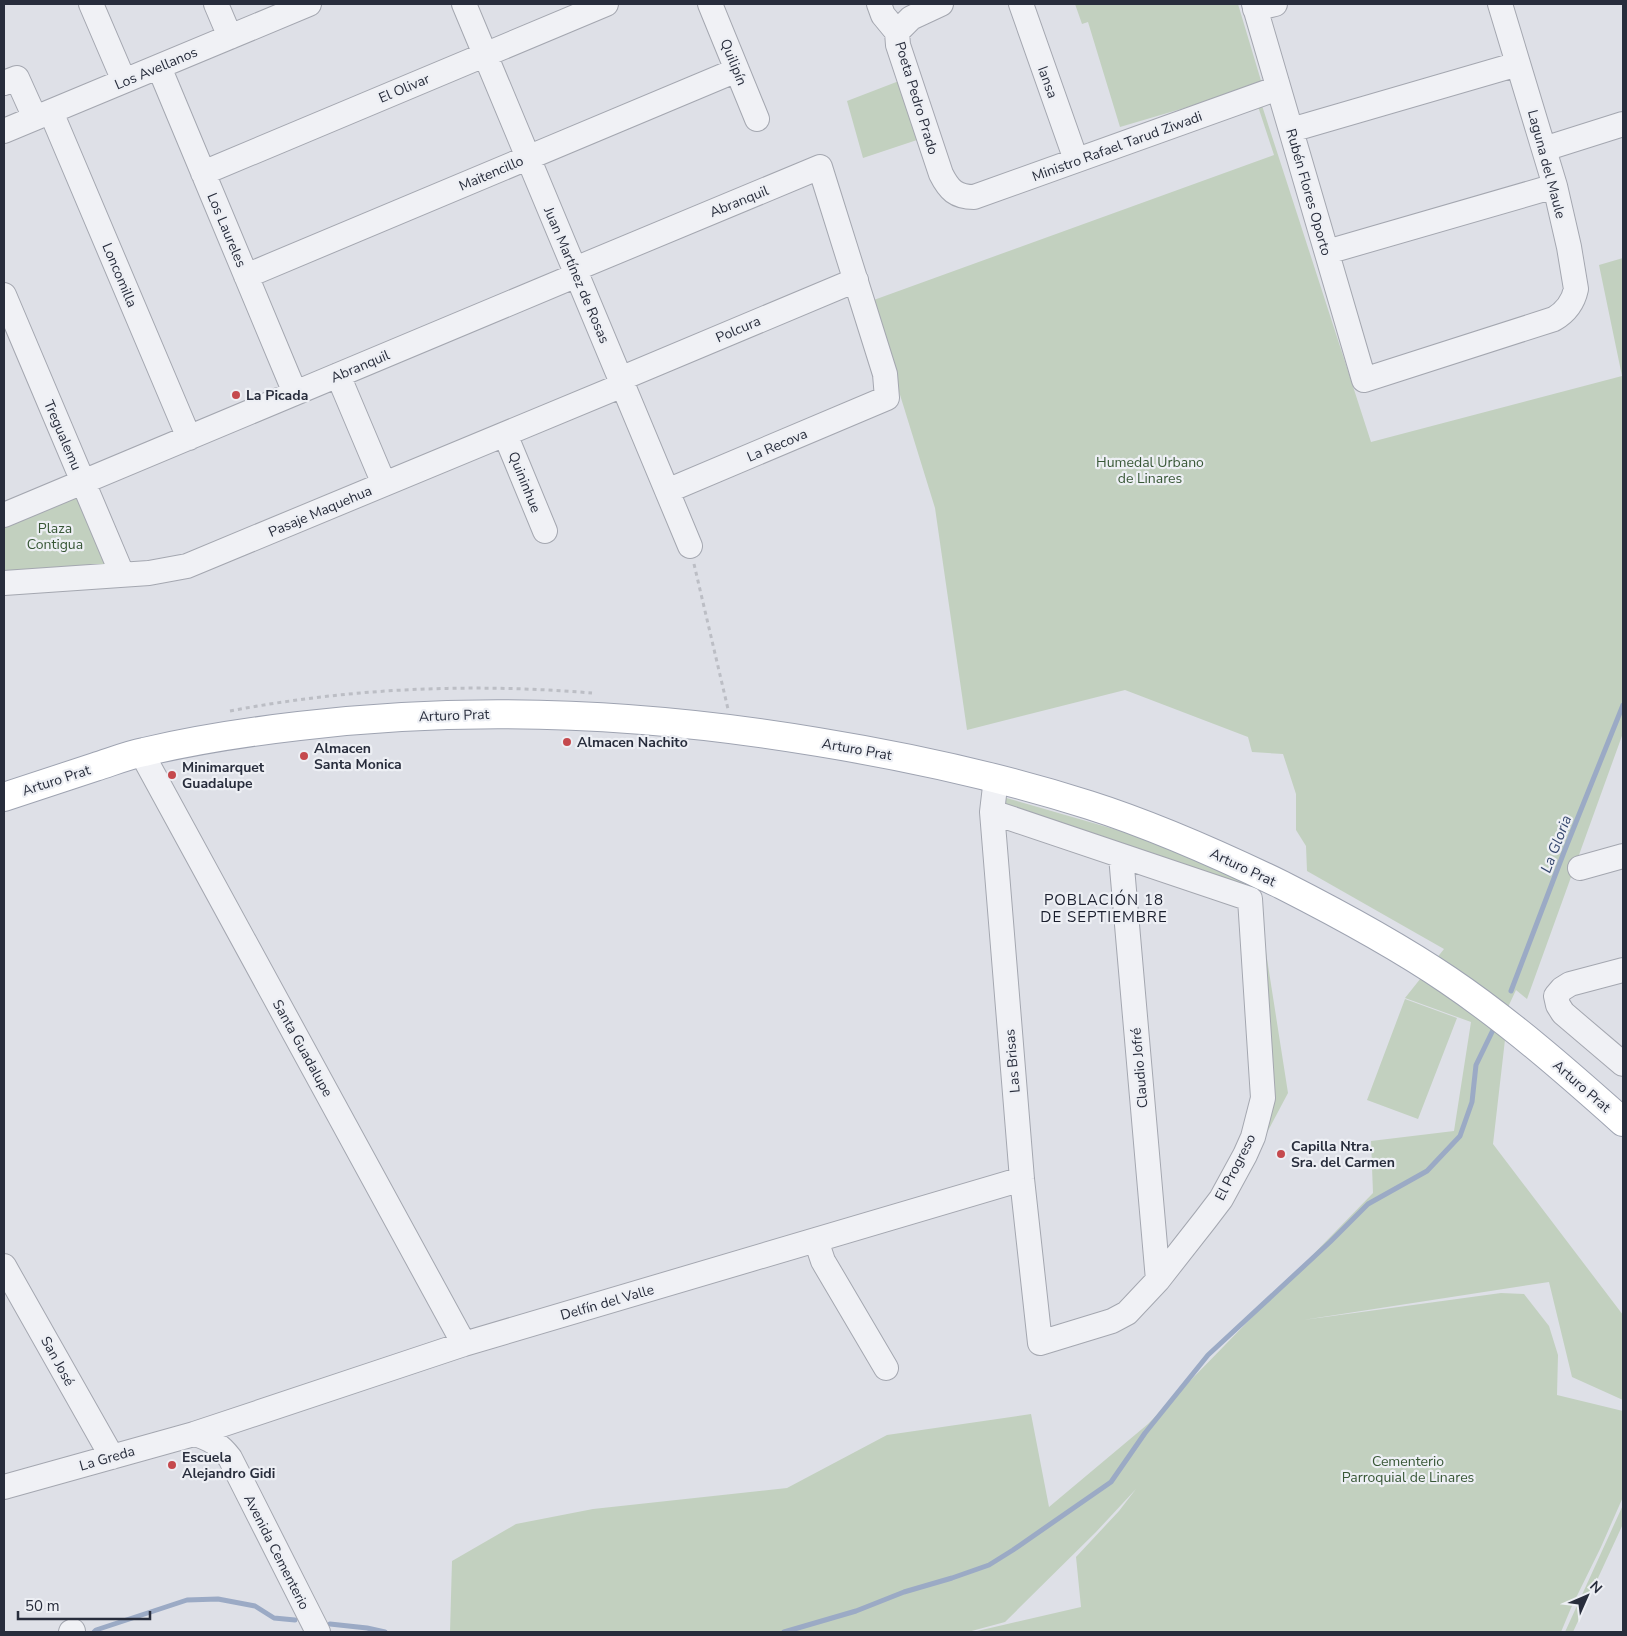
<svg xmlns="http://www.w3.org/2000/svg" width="1627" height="1636" font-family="'Nunito Sans',sans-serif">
<rect width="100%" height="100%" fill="#dee0e7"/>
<!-- green -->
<path fill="#c2d0bf" d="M1075,4H1238L1262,84L1256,87L1371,442L1622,376L1599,265L1623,258V733L1527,999L1516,990L1509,1005L1493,1144L1623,1315V1400L1572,1377L1549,1282L1303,1320L1501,1293L1524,1294L1549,1326L1558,1355L1557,1395L1623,1411V1497L1601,1547L1571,1608L1561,1632H973L1081,1607L1076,1557L1119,1511L1136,1489L1096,1532L1005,1622L968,1632H450L452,1561L516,1524L593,1509L787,1488L887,1435L1031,1414L1049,1507L1148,1424L1373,1193L1371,1141L1454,1131L1471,1022L1405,998L1444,949L1307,871L1306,846L1296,830V794L1283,754L1252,752L1248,737L1125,690L967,730L935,508L871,301L1274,155L1252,88L1120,127L1088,22L1082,24Z
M899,81L920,139L863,158L847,101Z
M74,489L109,568L4,574V519Z
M1003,797L1145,838L1248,882L1244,888L1001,808Z
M1260,914L1288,1093L1261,1144L1256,1137Z
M1405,999L1457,1018L1418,1119L1367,1100Z
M1623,1505V1524L1573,1632H1565Z"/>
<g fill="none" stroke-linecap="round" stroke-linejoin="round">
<!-- stream -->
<path stroke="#9baac5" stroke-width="5" d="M1511,991L1564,852L1623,705
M330,1624L367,1628L385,1632
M94,1632L96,1630L187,1600L218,1599L255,1606L274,1618L295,1620
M784,1632L856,1611L904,1592L952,1578L989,1565L1013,1550L1111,1482L1145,1433L1208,1355L1330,1242L1368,1204L1427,1171L1460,1136L1472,1102L1476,1065L1493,1030"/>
<!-- minor casing -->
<g stroke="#a4a7b0" stroke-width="26">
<path id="minor" d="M91,4L124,81
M216,4L230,37
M464,4L690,546
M710,4L757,119
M879,4L883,15L897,32L898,45L941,174C949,190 956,197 974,197L1278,88
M1021,4L1076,160
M1254,4L1364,380L1554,319C1566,312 1573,303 1576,289L1569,247L1555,186L1500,4
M1255,9L1275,4
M897,32L911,18L941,4
M159,67L295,393
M4,83L17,78L35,118
M51,112L189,438
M1291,130L1518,64
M4,131L309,4
M1544,149L1623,124
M203,173L606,4
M1327,252L1555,186
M575,269L820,167L885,374L887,398L667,491
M246,276L737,70
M4,295L122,574
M338,375L384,484
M620,379L856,280
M505,434L545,531
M4,515L577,275
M4,583L149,573L187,566L623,385
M141,752L464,1344
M992,812L1250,899L1263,1098L1253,1137L1245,1155L1221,1199L1205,1220L1158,1280L1127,1313L1112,1321L1040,1343L1022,1179L992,812L996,778
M1121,856L1158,1280
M1580,868L1623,856
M1623,970L1570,984L1562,989L1556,996L1558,1005L1563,1013L1623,1064
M816,1240L823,1261L886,1368
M4,1266L112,1457
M194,1434C210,1438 220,1445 230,1458L318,1632
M4,1487L194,1434L464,1344L1022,1179
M71,1632L73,1631"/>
</g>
<!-- major casing -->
<g stroke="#9ea3b1" stroke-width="30">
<path id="major" d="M4,797C34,787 64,777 95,767C111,762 128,755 144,752C195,740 247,732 299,726C472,705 646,713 818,742C910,757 1001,777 1089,805C1155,826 1220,855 1282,885C1339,914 1395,944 1448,980C1510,1022 1567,1072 1623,1122"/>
</g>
<!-- path -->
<path stroke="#bcbec5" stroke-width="3" stroke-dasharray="4 4" stroke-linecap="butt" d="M694,564L728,709
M230,711C350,688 471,683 592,693"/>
<!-- minor -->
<use href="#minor" stroke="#f0f1f5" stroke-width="24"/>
<!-- major -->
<use href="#major" stroke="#fff" stroke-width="28"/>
</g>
<!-- markers -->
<g fill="#c5494d" stroke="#edeff4" stroke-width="2">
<circle cx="236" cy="395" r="5"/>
<circle cx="567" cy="742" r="5"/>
<circle cx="304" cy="756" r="5"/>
<circle cx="172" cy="775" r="5"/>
<circle cx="1281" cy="1154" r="5"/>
<circle cx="172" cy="1465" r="5"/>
</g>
<g text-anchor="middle" stroke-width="4.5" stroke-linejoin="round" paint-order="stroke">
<!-- street labels -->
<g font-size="14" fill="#282d3c" stroke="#edeff4">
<text transform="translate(734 62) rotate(68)" y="5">Quilipín</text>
<text transform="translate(156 68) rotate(-23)" y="5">Los Avellanos</text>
<text transform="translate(1048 82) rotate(70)" y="5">Iansa</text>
<text transform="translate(404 88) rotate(-23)" y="5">El Olivar</text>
<text transform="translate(917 98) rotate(73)" y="5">Poeta Pedro Prado</text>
<text transform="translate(1117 146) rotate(-20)" y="5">Ministro Rafael Tarud Ziwadi</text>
<text transform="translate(1547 164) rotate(75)" y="5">Laguna del Maule</text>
<text transform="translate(491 173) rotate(-23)" y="5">Maitencillo</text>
<text transform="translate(1309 192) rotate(74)" y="5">Rubén Flores Oporto</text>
<text transform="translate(739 201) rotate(-22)" y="5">Abranquil</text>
<text transform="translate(227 230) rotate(67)" y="5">Los Laureles</text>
<text transform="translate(120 275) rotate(67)" y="5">Loncomilla</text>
<text transform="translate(577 275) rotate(67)" y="5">Juan Martínez de Rosas</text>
<text transform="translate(738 329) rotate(-23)" y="5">Polcura</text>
<text transform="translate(360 366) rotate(-23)" y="5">Abranquil</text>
<text transform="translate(63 435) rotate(67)" y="5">Tregualemu</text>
<text transform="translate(777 445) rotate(-23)" y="5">La Recova</text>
<text transform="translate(525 482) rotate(68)" y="5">Quininhue</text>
<text transform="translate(320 511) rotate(-23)" y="5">Pasaje Maquehua</text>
<text transform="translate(454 715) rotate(-2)" y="5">Arturo Prat</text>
<text transform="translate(857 749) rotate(10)" y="5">Arturo Prat</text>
<text transform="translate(56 780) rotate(-18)" y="5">Arturo Prat</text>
<text transform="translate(1243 867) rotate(25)" y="5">Arturo Prat</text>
<text transform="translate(303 1048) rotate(61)" y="5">Santa Guadalupe</text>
<text transform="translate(1012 1061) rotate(-95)" y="5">Las Brisas</text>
<text transform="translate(1139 1068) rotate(-95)" y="5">Claudio Jofré</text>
<text transform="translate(1582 1086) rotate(41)" y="5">Arturo Prat</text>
<text transform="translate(1235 1167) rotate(-63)" y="5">El Progreso</text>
<text transform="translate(607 1302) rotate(-16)" y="5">Delfín del Valle</text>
<text transform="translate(58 1361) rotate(61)" y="5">San José</text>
<text transform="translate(107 1458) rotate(-16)" y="5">La Greda</text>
<text transform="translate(277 1552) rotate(63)" y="5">Avenida Cementerio</text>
</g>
<!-- poi labels -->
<g font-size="14" font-weight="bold" fill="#282d3c" stroke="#edeff4" text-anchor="start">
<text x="246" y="400">La Picada</text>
<text x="577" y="747">Almacen Nachito</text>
<text x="314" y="753">Almacen<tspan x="314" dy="16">Santa Monica</tspan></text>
<text x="182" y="772">Minimarquet<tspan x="182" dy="16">Guadalupe</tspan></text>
<text x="1291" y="1151">Capilla Ntra.<tspan x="1291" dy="16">Sra. del Carmen</tspan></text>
<text x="182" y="1462">Escuela<tspan x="182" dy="16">Alejandro Gidi</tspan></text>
</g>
<!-- park labels -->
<g font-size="14" fill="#385736" stroke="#edeff4">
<text x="1150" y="467">Humedal Urbano<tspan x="1150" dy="16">de Linares</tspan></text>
<text x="55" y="533">Plaza<tspan x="55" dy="16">Contigua</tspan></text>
<text x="1408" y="1466">Cementerio<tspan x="1408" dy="16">Parroquial de Linares</tspan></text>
</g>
<!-- water labels -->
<g font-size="15" font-style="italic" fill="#35476e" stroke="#edeff4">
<text transform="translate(1556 844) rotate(-69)" y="5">La Gloria</text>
</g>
<!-- neighbourhood labels -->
<g font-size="15" letter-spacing="1" fill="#1a1e2d" stroke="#edeff4">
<text x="1104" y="905">POBLACIÓN 18<tspan x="1104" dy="17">DE SEPTIEMBRE</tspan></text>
</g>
</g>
<!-- border -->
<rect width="1627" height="1636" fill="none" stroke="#282d3c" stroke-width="10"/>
<!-- north arrow -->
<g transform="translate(1587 1596) rotate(45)" stroke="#edeff4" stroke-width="4" paint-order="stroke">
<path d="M0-4L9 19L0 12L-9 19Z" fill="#282d3c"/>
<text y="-8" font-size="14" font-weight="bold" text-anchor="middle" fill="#282d3c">N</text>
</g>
<!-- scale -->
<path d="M18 1611v8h132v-8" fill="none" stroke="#282d3c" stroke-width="2.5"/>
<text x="25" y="1611" font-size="15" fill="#282d3c" stroke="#edeff4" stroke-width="4" paint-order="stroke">50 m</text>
</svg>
